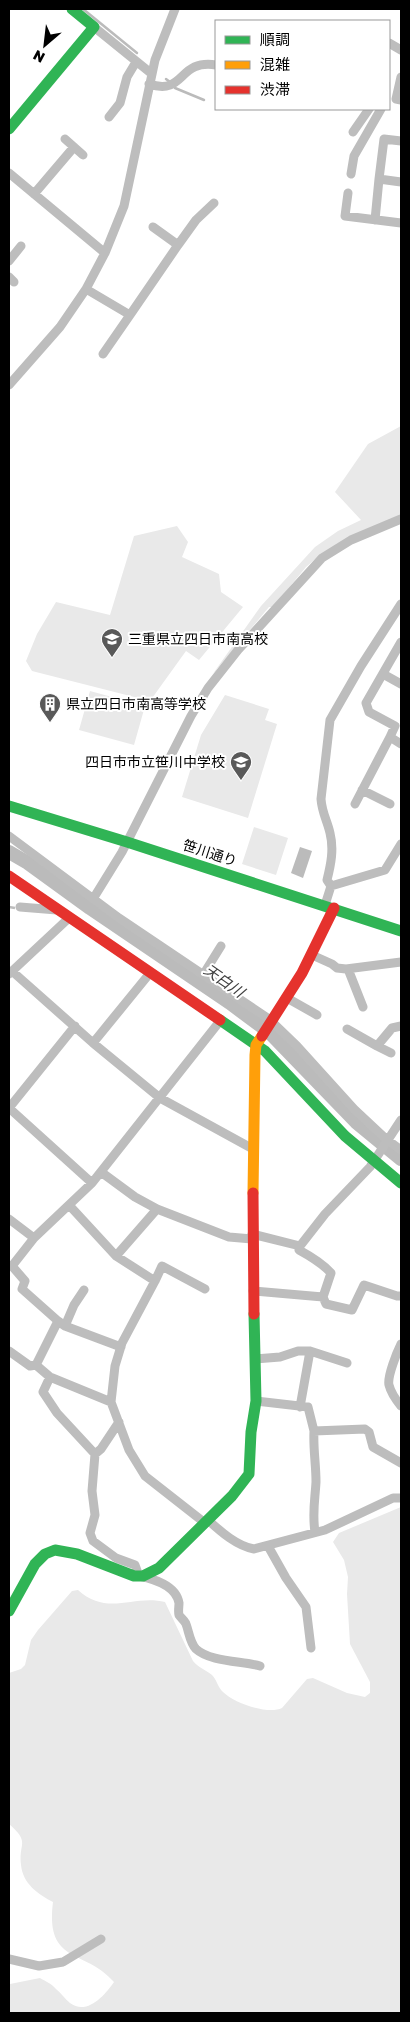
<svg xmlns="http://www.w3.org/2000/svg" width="410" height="2022" font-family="'Golos Text','Noto Sans JP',sans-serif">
<rect width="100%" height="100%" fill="#fff"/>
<!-- green -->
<path fill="#e9e9e9" d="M401,426V515L321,554L306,567L273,607H269L212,675L261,606L315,547L338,531L361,520L335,492L368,444Z
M177,526L188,542L182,557L219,574L221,592L243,607L199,660L186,651L150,701L32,671L26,661L37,634L56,602L110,615L134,536Z
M90,691L145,706L134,745L79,730Z
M225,695L269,709L265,720L277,724L248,818L182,797L201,735Z
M254,827L288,838L276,875L242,864Z
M401,1507V2013H9L10,1984L40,1978C45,1981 52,1984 56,1989C61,1993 65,1999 70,2003C87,2016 105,1995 114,1982C85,1948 45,1965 53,1902C38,1894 23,1884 21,1865C18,1843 31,1843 9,1824V1673L21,1669L25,1665L31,1640L38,1630L72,1591L78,1590C108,1617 133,1594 165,1602L193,1661C199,1668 206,1670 212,1675C217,1680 218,1688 223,1692C234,1703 268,1715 282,1708L307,1679L313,1678L347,1693L365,1697L370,1693V1682L350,1644L347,1594L348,1577L344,1560L333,1542L339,1533Z"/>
<!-- water -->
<path fill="#bbb" d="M300,847L312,851L303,878L291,873Z"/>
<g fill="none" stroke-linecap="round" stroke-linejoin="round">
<!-- stream -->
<path stroke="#bbb" stroke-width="2.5" d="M83,9L137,53
M166,79L170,82
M175,88L204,100"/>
<!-- river -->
<path stroke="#bbb" stroke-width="14" d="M9,852L28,863L90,908L230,1003L269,1032L356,1122L401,1159"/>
<!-- street -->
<path stroke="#bdbdbd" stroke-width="9" d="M94,27L152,74
M389,43L401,50
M401,77L396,99L401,100
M149,84C186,96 177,59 216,65
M109,117L120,103L127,77L136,62
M353,132L369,109
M65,139L83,155
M9,173L105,253
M351,174L354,156L381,109
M379,179L384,139L401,141
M348,193L345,216L401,223
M34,194L74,147
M375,220L379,179L401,182
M178,245L196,220L214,203
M9,261L21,246
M9,277L14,282
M86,289L130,315L103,354
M130,315L178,245L153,227
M9,385L60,327L86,289L105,253L124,206L155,60L175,9
M383,674L401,684
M390,737L395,726L369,712L366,703L401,642
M362,790L390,804
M355,804L390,737L401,744
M9,836L119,918L269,1019L297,1046L354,1109L385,1138L401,1150
M331,886L385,870L401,844
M93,899L122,852L191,716L208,688L238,650L322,558L351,540L401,519
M325,905L331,886L327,880C331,864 334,849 330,833C327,820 322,813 321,799L330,720L361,666L401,604
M20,907L57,910
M312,955L332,964L337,968L346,969L401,962
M348,969L363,1007
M13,972L93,1043L160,1098L253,1149
M9,974L70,917
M203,975L221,946
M287,998L317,1015
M347,1029L377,1046L392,1028L401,1026
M93,1043L150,973
M377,1046L391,1053
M9,1108L92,1183
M9,1108L75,1026
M101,1172L135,1197L157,1209L229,1237L252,1239
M69,1205L116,1256L155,1281L122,1343L115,1366L111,1402L129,1450L145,1476L205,1523
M9,1219L34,1238
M252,1234L300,1246
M300,1246L325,1214L370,1167L401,1120
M300,1246L299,1250C310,1256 323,1264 331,1273L323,1297
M116,1256L157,1209
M155,1281L162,1266L205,1289
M253,1291L323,1297L326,1304L352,1310L364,1285L397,1296H401
M58,1321L65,1326L121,1347
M65,1326L74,1305L84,1290
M401,1344C397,1352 387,1377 389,1385C391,1393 396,1400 401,1406
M9,1351L30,1366L36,1365L50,1377L111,1402
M255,1359L280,1357L298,1351H310L347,1363
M36,1365L58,1321L22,1289L25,1281L12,1266L34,1238L92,1183L220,1021
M50,1377L43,1392L57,1413L95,1454L92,1491L95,1515L90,1533L93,1541L116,1558L135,1565L139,1576C154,1579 176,1585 179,1603C179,1607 178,1611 179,1615C181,1618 185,1621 186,1624C189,1632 190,1643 196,1649C210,1662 243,1661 260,1666
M256,1401L308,1407L314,1431L365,1429L369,1432L373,1447L401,1463
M300,1407L310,1351
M314,1431C313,1448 316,1464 316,1482C315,1500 312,1513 315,1532
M95,1454L101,1449L119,1422
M208,1520C221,1532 237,1546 254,1549L325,1530L393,1498H401
M268,1546L286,1578L306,1607L311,1648
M9,1959L39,1966L63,1962L101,1939"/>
<!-- fast -->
<path stroke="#30b455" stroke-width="11" d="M9,129L94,27L72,9
M9,806L127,842L401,931
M220,1020L265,1051L345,1136L401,1183
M9,1611L35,1564L45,1554L55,1550L77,1554L134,1576H143L159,1568L232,1496L249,1474L251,1432L256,1401L254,1314"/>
<!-- slow -->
<path stroke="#ff9f0a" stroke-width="11" d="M253,1193L255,1055L256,1045L262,1036"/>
<!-- jam -->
<path stroke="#e5322d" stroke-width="11" d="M9,876L220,1020
M262,1036L302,973L334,908
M253,1193L254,1314"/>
<!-- rail -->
<path stroke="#bdbdbd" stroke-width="2.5" stroke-dasharray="8 2.5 1 2.5" stroke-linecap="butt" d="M9,907L15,908"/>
</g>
<!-- icons -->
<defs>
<g id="school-pin" transform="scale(1.125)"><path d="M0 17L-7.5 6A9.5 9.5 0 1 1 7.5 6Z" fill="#595959" stroke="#fff"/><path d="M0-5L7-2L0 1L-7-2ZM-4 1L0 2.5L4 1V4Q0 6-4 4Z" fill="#fff"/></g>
<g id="building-pin" transform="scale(1.125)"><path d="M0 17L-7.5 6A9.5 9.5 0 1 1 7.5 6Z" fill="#595959" stroke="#fff"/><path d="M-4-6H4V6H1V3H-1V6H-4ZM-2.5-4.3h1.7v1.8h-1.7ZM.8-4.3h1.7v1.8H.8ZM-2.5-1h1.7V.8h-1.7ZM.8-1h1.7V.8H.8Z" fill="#fff"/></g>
</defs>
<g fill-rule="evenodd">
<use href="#school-pin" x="112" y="639"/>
<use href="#building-pin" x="50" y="704"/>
<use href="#school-pin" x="241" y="762"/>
</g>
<g text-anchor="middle" stroke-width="4" stroke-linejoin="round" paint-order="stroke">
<!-- poi labels -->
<g font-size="14" fill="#000" stroke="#fff" text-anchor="start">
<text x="128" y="644">三重県立四日市南高校</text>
<text x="66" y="709">県立四日市南高等学校</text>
<text x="225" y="767" text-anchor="end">四日市市立笹川中学校</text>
</g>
<!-- street labels -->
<g font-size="14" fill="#000" stroke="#fff">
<text transform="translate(210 853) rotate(18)" y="5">笹川通り</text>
</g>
<!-- water labels -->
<g font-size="15" font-style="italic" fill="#3f3f3f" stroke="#fff">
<text transform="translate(224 981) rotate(35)" y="5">天白川</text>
</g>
</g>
<!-- border -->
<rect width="410" height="2022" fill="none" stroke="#000000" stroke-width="20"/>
<!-- legend -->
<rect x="215" y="20" width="175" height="90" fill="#ffffff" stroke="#999999"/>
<rect x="225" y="36" width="25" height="8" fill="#30b455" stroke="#999999"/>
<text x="260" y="45" font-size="15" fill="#000000">順調</text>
<rect x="225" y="61" width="25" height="8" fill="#ff9f0a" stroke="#999999"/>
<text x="260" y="70" font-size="15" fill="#000000">混雑</text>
<rect x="225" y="86" width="25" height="8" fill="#e5322d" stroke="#999999"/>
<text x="260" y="95" font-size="15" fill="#000000">渋滞</text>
<!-- north arrow -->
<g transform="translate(45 45) rotate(208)" stroke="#ffffff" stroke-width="4" paint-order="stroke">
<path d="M0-4L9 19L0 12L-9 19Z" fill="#000000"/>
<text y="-8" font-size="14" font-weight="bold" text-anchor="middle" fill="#000000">N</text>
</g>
</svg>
